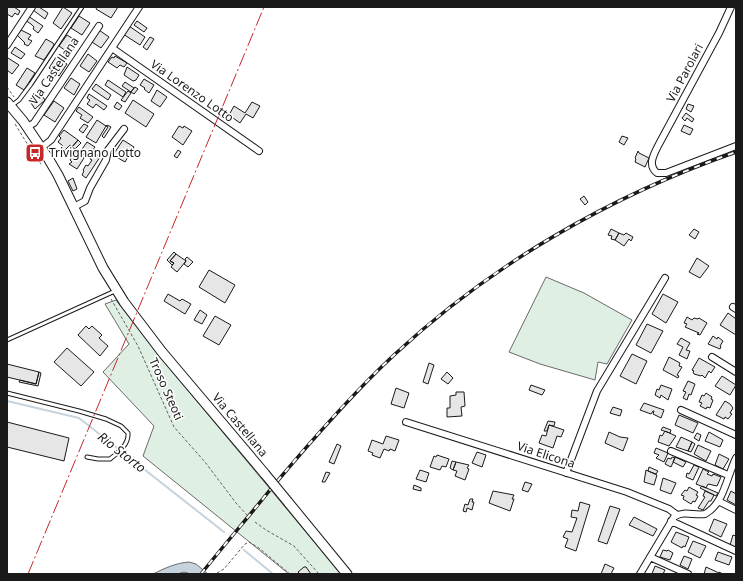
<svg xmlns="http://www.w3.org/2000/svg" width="743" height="581" font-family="'Noto Sans',sans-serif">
<rect width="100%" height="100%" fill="#fff"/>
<!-- green -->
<path fill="#e0efe3" stroke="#6a6a6a" d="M546,277L584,293L632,320L607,364L598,362L595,380L540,364L509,352Z
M116,300L160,357L341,574H289L143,456L154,426L103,372L129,344L105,304Z"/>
<!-- water -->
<path fill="#c6d2dc" stroke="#6a6a6a" d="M189,562L196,564L208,574H191L184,572L177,574H153C165,568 176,563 189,562Z"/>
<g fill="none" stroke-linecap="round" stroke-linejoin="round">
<!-- stream -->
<path stroke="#c6d2dc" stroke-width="2" d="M7,401L79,418L224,532
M244,550L273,574"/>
</g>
<!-- building -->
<path fill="#e6e6e6" stroke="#1a1a1a" d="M7,7H14L20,11L18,15L15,13L12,17L7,14Z
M34,7H39L48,13L45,19L33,10Z
M63,7L72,13L61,29L53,23Z
M97,7H118L111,18L96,9Z
M28,16L43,26L38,33L33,29L34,27L31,24L25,20Z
M79,16L90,23L82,35L71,28Z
M137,21L147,28L144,32L134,25Z
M129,26L145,37L140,45L123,34Z
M21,30L31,35L28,39L32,41L28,46L24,44L25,43L17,35Z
M99,30L109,37L101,48L92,42Z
M67,35L78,42L70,54L59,46Z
M150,37L154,39L147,50L143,47Z
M46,39L53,43L54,45L44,60L35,56Z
M15,47L25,54L21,59L11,53Z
M88,54L97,61L89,72L80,66Z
M115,56L127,63L124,67L120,65L117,68L108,62L112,57L114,58Z
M56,57L67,64L59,76L49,68Z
M8,58L19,65L12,74L7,70V60Z
M127,67L139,75L136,80L133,81L124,75Z
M27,68L35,73L24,90L16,85Z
M71,78L80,84L74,95L64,88Z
M144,79L154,85L149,93L144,89L145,88L140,85Z
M108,80L126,92L123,97L105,85Z
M125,82L134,88L131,92L122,86Z
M96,84L111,95L108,100L92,89Z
M135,87L138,89L134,94L131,92Z
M157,90L167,97L160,107L151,101Z
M128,91L131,93L125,102L121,100Z
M40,93L45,100L35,109L29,100Z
M89,94L107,106L104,110L96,104L93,108L87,104L90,100L87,98Z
M133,100L154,114L146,127L125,113Z
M54,101L64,108L55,122L44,115Z
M117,102L122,106L119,110L114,107Z
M252,102L260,106L253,118L246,114L240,123L229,115L234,106L245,113Z
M688,104L694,106L691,112L686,109Z
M79,107L93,117L88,123L80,118L82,115L76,111Z
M686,113L694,119L692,122L687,118L685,121L682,118Z
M97,120L106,126L96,143L86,137Z
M84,124L88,126L83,133L79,130Z
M107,125L111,127L104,138L102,136L108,127L106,126Z
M684,125L693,129L690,135L681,131Z
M179,126L183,128L184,126L192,131L183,145L172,137Z
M64,130L78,140L72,147L70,145L65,150L62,147L63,146L58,142L61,138L59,136Z
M622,136L628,138L624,145L619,142Z
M78,140L81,143L75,149L72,147Z
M123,140L134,147L125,162L113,155Z
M87,142L95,147L91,153L89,151L86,156L80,152Z
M178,150L181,152L177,158L174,156Z
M638,151L639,153L649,158L645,167L635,162L636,159L635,158Z
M75,152L84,158L77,169L69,164L72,162L70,160Z
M94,153L100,157L86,178L82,175L84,171L83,170L86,165L88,166L92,160L90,159Z
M73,178L77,189L73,191L68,181Z
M584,196L588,202L585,205L580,199Z
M611,229L619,233L615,240L611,239L612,236L608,235Z
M694,229L699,232L695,239L689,235Z
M619,233L624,235L626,233L633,237L631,241L629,239L624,246L615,240Z
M174,252L176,254L170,261L174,263L172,265L167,260Z
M176,254L186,261L177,272L171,267L174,263L170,261Z
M187,257L193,262L188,267L184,264L186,261L185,259Z
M697,258L709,266L700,278L689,272Z
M209,270L235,285L225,303L199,287Z
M168,294L180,301L182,299L191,304L185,314L164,301Z
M663,294L678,302L666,323L652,314Z
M200,310L207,315L202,324L194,320Z
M728,313L736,319V335L720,325Z
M215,316L231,325L219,345L203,336Z
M687,317L692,320L694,318L698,319L699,318L707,323L700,335L697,334L699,333L685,327L687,324L684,323Z
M647,324L663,331L651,353L636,345Z
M86,326L89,329L92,326L102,335L99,338L108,346L100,356L78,335Z
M713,336L717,339L718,337L723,341L720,346L721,347L720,349L708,344Z
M681,338L690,343L686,350L690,351L687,359L679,355L683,347L677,344Z
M67,348L94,372L81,386L54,362Z
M632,354L647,361L636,384L620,376Z
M669,357L680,363L679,366L682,367L677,375L679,376L678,378L663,370Z
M699,358L715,367L711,373L709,371L705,378L702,375L701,376L694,374L693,372L694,371L692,370Z
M429,363L434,365L428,384L423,382Z
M7,364L39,372L36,384L7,377Z
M39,372L41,373L38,386L19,382L20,380L36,384Z
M447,372L453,378L448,384L441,379Z
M722,376L736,385L730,395L715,386Z
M688,381L695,384L691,395L689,394L687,400L683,398L686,392L683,391Z
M531,385L545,390L542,395L529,390Z
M661,385L672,389L668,400L661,395L660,398L655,395L657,389L659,390Z
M396,388L409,393L404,408L391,404Z
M456,392H464L465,406L461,407L462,416L447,417V408H450V396L456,395Z
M706,393L712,397L711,399L713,400L710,408L707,407L706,409L700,406L702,403L699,402L702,395L704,396Z
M725,401L730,404L733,408L730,413L732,414L728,419L725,417L724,419L716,415Z
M644,403L664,410L661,418L653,414L654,411H653L651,414L640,410Z
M613,407L622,410L620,416L610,413Z
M679,415L698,423L693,433L675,425Z
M548,421L555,422L554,426L549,425L547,431H544Z
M7,422L69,438L64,461L7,447Z
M549,425L564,430L561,437L557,436L553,448L539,443L542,435L546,436Z
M663,427L671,430L670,433L661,430Z
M665,431L676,436L669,446L658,442L660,435L662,436Z
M609,432L620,437L628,438L623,451L605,443Z
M709,432L723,440L720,447L705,441Z
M697,433L701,435L699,441L694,438Z
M386,436L399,440L395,451L390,449L389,451L384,449L380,458L372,455L373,453L368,451L372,440L383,444Z
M681,437L692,442L688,451L676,447Z
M692,442L695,444L691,452L688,451Z
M337,444L341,446L334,464L329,462Z
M698,445L711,451L706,461L694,454Z
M656,448L668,453L664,462L656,458L659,455L654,453Z
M477,452L486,455L482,467L472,463Z
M719,454L729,459L723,469L715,465Z
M437,455L449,459L446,467L442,466L440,470L430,467L434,456L436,457Z
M672,457L675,458L671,467L665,464L668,458L671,459Z
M675,457L686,462L683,467L673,462Z
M452,461L456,462L453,470L450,468Z
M456,462L469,465L467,468L469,469L465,480L455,476L457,471L453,470Z
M694,465L699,467L693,480L686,477L687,473L689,474Z
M649,467L658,471L656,474L648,471Z
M703,469L709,472L707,474L712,476L713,474L721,477L717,486L708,484L706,488L696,484Z
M420,470L429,473L426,482L416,479Z
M646,470L657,475L654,485L644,482Z
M326,472L330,473L325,482H322Z
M663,478L676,483L671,494L660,490Z
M525,482L532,484L528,492L522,490Z
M414,485L421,488V491L413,489Z
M702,486L718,493L716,496L700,488Z
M689,487L698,492L696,495L698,496L695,502L693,501L691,504L683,499L684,496L681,495L685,490L687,491Z
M493,491L514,495L512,499H514L510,511L489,503Z
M705,491L714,495L711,501H709L703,510L698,508L705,497L703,496Z
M731,491L736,494V505L727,500Z
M470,499H473L472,502H474L472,510L467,508L466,512L463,511L465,504L468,505Z
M580,502L590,505L576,551L565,547L568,539L563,537L566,531L572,532L577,518L571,517L572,510L578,511Z
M610,506L620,509L607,544L598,541Z
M634,517L657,529L653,536L629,525Z
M714,519L727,524L721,537L709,531Z
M676,532L689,537L685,547L683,546L682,548L671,542Z
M733,535L736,536V548L730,545Z
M693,541L706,546L700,558L688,552Z
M663,550L667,551L668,550L673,553L670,560L660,557Z
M718,552L732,557L729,565L715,560Z
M684,556L692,559L688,569L680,565Z
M605,564L614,568L611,574H601Z
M655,566L665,570L663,574H652Z
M304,567H306L311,574H300L298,572Z
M706,567L719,573V572L723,574H704Z"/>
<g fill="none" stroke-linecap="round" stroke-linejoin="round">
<!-- lane casing -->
<g stroke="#1a1a1a" stroke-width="5">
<path id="lane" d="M11,106L19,100L31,84L82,7
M7,340L115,291
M7,393L79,411L106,419L121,426L128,433C129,444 119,452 110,459H98L87,457"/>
</g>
<!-- street casing -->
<g stroke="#1a1a1a" stroke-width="8">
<path id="street" d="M731,7L719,33L659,144C654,154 647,165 657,173H666L736,146
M7,45L32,7
M112,48L259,151
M27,127L34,123L99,26
M41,148L51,140L139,7
M74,207L85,201L90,188L106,160L108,150L124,129
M733,307L736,309
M712,357L736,372
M681,410L736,435
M406,422L627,492L669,509L677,515
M671,451L728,475
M566,473L597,391L665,278
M718,501L736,510
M671,521L736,551
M650,557L688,574
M640,574L674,517C684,510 694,516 705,514C724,504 727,476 736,458"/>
</g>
<!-- primary casing -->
<g stroke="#1a1a1a" stroke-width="11">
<path id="primary" d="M7,102L23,121L48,158L58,175L103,268L124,302L162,352L265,474
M288,502L347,574"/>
</g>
<!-- path -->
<path stroke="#5f5f5f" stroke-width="1" stroke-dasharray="3 2" stroke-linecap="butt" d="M7,87L14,97
M15,124L36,158L42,165
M111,299L138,346L174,427L205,462L236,503L247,515
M255,522L266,530L294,546L319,574
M217,573L224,569L245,544L249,542L259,548L290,574"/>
<!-- lane -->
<use href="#lane" stroke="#fff" stroke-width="3"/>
<!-- street -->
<use href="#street" stroke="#fff" stroke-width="6"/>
<!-- primary -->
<use href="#primary" stroke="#fff" stroke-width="9"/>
<!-- rail casing -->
<g stroke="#1a1a1a" stroke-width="3.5">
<path id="rail" d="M201,574C225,544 250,515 274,485C312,440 351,395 394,355C492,264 610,196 736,152"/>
</g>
<!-- rail -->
<use href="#rail" stroke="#fff" stroke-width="2" stroke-dasharray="6" stroke-linecap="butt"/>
<!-- primary-bridge casing -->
<g stroke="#1a1a1a" stroke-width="11" stroke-linecap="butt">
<path id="primary-bridge" d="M265,474L288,502"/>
</g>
<!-- primary-bridge -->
<use href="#primary-bridge" stroke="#fff" stroke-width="9"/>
<!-- power -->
<path stroke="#c62828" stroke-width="1" stroke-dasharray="14 3 2 3" stroke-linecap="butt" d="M28,574L264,7"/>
</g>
<!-- icons -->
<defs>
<g id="bus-square" transform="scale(1)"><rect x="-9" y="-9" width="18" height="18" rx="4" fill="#c62828" stroke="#fff"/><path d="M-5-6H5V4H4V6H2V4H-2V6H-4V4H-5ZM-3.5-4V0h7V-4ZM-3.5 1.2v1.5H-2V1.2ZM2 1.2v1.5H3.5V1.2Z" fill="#fff"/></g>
</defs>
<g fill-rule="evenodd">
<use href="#bus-square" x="35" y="153"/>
</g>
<g text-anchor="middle" stroke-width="3" stroke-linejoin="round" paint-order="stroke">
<!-- street labels -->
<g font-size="12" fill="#1a1a1a" stroke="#fff">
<text transform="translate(54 71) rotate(-56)" y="4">Via Castellana</text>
<text transform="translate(685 73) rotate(-62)" y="4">Via Parolari</text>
<text transform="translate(192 91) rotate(35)" y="4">Via Lorenzo Lotto</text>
<text transform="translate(166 389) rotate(66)" y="4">Troso Steoti</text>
<text transform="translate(240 425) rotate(50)" y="4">Via Castellana</text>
<text transform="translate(546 455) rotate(18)" y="4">Via Elicona</text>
</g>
<!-- poi labels -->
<g font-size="12" fill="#1a1a1a" stroke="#fff" text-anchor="start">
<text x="49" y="157">Trivignano Lotto</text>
</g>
<!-- water labels -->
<g font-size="13" font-style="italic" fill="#1a1a1a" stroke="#fff">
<text transform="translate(122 452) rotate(38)" y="5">Rio Storto</text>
</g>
</g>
<!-- border -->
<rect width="743" height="581" fill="none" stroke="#1a1a1a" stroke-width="16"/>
</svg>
